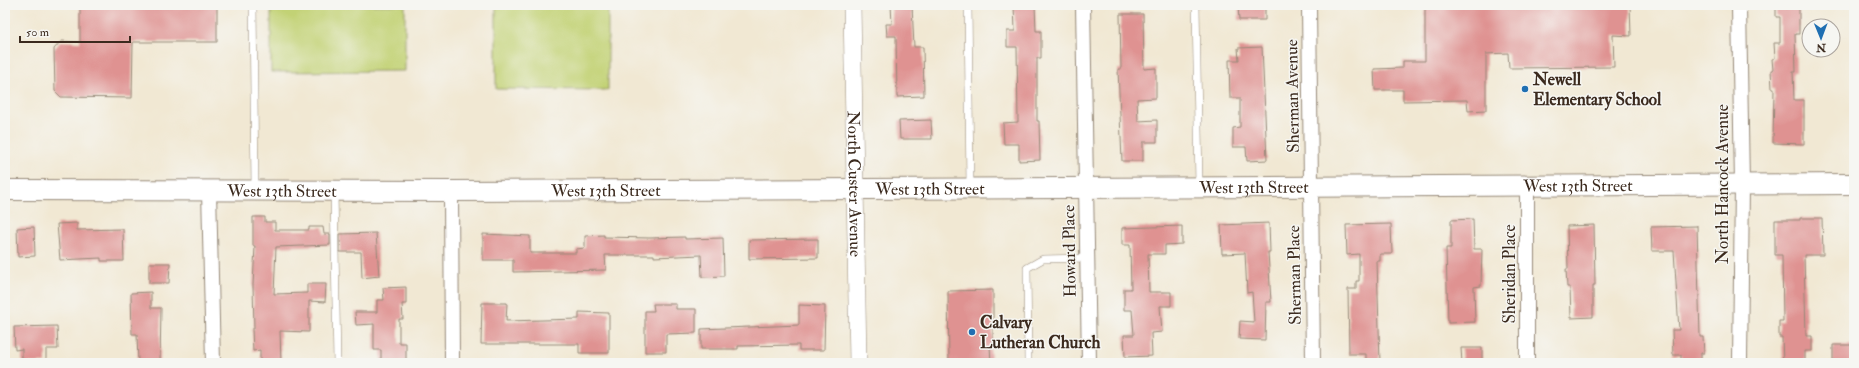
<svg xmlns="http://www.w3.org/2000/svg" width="1859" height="368" font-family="'IM FELL Double Pica',serif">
<rect width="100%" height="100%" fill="#f6f6f2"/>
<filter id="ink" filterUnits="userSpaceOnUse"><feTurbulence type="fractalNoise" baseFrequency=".025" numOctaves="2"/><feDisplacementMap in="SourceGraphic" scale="8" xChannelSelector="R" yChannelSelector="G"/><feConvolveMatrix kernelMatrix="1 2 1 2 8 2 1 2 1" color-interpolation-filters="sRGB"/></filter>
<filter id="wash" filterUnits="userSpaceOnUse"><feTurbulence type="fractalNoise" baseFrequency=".012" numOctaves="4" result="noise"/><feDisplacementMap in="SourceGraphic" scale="16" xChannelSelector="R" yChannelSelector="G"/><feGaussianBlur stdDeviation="0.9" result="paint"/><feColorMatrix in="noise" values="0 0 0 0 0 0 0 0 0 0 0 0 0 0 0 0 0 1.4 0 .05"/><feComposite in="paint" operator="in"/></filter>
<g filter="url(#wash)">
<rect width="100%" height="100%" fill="#f1e8d3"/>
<!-- green -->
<path fill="#c2d275" stroke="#7e7e4a" d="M271,5H405V71L271,72Z
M496,5H608V90L496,89Z"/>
<g id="blocks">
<!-- building -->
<path fill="#df9291" d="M80,5H217V42H133L132,98L61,97L55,91L54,49L61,41L80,42Z
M891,5H912L914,47H923L924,96L897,97L896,36H887L886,24H892Z
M1014,5H1035L1036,31H1041V58H1037V121H1039L1040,160L1019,161V144H1004L1003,123L1018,122L1017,47H1007V31H1015Z
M1238,5H1265V20H1239Z
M1425,5H1630L1631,36L1613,35L1614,67L1509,68L1508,53L1486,54V110L1468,111L1467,100L1403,101V90H1375L1374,69L1403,68V61H1425Z
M1776,5H1799V34H1795L1796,72H1793L1794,100H1804V144L1773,143L1774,89H1772L1771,70H1773L1772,59L1775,58L1774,43H1780V17H1776Z
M1120,14H1143L1144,69L1156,68V98L1137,99L1138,121L1157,120V142H1143V161H1122L1118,69H1121Z
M1262,47L1267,160L1247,161L1246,147H1233V128L1240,127V98H1230L1229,60H1239L1238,48Z
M931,120L932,139H900L899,121Z
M253,217H265V222H275V230H309V227H323L324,234H330V245L276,247L274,294L307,293V284H326L325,302L309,301V332L280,331L281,363H260V350L253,351L252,329H254L253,285L255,246H253Z
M1800,218H1822L1823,255H1804L1806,336H1812V351H1805V363H1783L1782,337H1779V321H1783L1782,255H1775V220H1800Z
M1473,219L1474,249H1482L1481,286L1474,287L1475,322L1448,323L1446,248H1451V220Z
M77,223V230L123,229L124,261H101V258L60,260L57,224Z
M1269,223L1270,252H1268L1271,302H1266L1265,340L1239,339L1240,321L1254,322L1252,292L1247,293L1245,253L1222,254L1221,225Z
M1391,224L1392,254H1380V261H1377L1380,363H1366V354H1349L1348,289H1356V281H1359V254L1347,255L1346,225Z
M1594,225L1595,285H1593V317L1571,318L1570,287H1567L1566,269H1568L1567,226Z
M1182,226V244L1165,245V254H1148L1149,292H1171V306H1160L1162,332L1151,333L1152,356L1125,357L1124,335H1134L1132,310H1124V289H1131L1130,245H1122V228Z
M1697,226L1700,337H1703L1704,353H1701V363H1681V355H1673L1672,330H1679L1674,251H1652L1651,227Z
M34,227L35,256L18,257L17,228Z
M376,233L379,276L362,278L361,252H340V234Z
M483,234L530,236V253H576V249L585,248V236L604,235V237L650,238L685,237V239L723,238L724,276L702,277L701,255L654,257V255H605L606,270L513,272V260H483Z
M818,239V258L749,259V240Z
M149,263H170L169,283H149Z
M406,287V304H402L403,319H399V343H406V363H381V350H374V324L356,325L355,312H377V300H384L383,288Z
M993,290V346H990L991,363H949L948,291Z
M151,292V308H161L160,363H138L137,334H132L131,293Z
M482,303H507L506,321L579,319V312L609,313V353H579V344H481Z
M653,304H676V309H696V333L666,334V352H645V311H654Z
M799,305L825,306L824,350H799V345L738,346V349H701V329L799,325Z
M57,326L58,349H46V363H22V349L15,350L14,327Z
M1833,345H1854V363H1833Z
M1461,348H1482V363H1462Z"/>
</g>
</g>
<g filter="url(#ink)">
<use href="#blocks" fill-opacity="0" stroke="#968978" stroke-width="1"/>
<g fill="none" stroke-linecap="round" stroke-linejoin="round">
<!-- service casing -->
<g stroke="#968978" stroke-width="8">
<path id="service" d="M253,5L255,189
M968,5L970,187
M1196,5L1199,187
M334,191L337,363
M1028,363L1027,268L1043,259L1088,258"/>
</g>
<!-- minor casing -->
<g stroke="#968978" stroke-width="16">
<path id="minor" d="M1083,5L1089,363
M1309,5L1313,363
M1739,5L1742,185L1740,363
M1527,186V363
M209,190L213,363
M451,191L452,363"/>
</g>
<!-- tertiary casing -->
<g stroke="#968978" stroke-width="18">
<g id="tertiary">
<path id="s1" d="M852,5L858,363"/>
</g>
</g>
<!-- secondary casing -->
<g stroke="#968978" stroke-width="22">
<g id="secondary">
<path id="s2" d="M5,190L451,191L1854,184"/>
</g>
</g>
<!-- service -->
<use href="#service" stroke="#fff" stroke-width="7"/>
<!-- minor -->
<use href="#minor" stroke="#fff" stroke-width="14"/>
<!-- tertiary -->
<use href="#tertiary" stroke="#fff" stroke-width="17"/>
<!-- secondary -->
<use href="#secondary" stroke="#fff" stroke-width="20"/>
</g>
</g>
<!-- markers -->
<g fill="#1f6fb2" stroke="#f6f6f2" stroke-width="1.5">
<circle cx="1525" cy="89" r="4"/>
<circle cx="972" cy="332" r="4"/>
</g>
<g text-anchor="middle" stroke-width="3" stroke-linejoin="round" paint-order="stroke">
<!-- poi labels -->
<g font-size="17" font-weight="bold" fill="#3b2a1e" stroke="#f6f6f2" text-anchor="start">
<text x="1533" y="85">Newell<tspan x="1533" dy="20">Elementary School</tspan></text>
<text x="980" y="328">Calvary<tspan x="980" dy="20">Lutheran Church</tspan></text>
</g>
<!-- street labels -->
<g font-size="17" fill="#3b2a1e" stroke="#f6f6f2">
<text transform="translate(1292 96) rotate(-91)" y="6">Sherman Avenue</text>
<text dy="6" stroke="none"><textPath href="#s1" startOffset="179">North Custer Avenue</textPath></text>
<text transform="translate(1722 184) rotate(-90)" y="6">North Hancock Avenue</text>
<text dy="6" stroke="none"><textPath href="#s2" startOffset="1573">West 13th Street</textPath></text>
<text dy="6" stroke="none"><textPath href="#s2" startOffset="1249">West 13th Street</textPath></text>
<text dy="6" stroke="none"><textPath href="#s2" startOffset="925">West 13th Street</textPath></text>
<text dy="6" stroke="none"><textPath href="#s2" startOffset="601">West 13th Street</textPath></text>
<text dy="6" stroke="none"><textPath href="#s2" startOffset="277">West 13th Street</textPath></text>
<text transform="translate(1069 251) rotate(-91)" y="6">Howard Place</text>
<text transform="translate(1509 274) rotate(-90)" y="6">Sheridan Place</text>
<text transform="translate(1294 275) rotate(-91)" y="6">Sherman Place</text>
</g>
</g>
<!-- margin -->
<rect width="1859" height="368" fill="none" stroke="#f6f6f2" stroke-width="20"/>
<!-- north arrow -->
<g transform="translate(1821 38) rotate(179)"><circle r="19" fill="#f6f6f2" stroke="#aba49d"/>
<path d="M0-3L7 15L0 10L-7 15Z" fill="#1f6fb2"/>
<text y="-6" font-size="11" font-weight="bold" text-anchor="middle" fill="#3b2a1e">N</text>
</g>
<!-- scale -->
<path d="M20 36v6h110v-6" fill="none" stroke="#3b2a1e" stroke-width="2"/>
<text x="26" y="36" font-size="12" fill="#3b2a1e" stroke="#f6f6f2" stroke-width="3" paint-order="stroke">50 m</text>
</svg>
